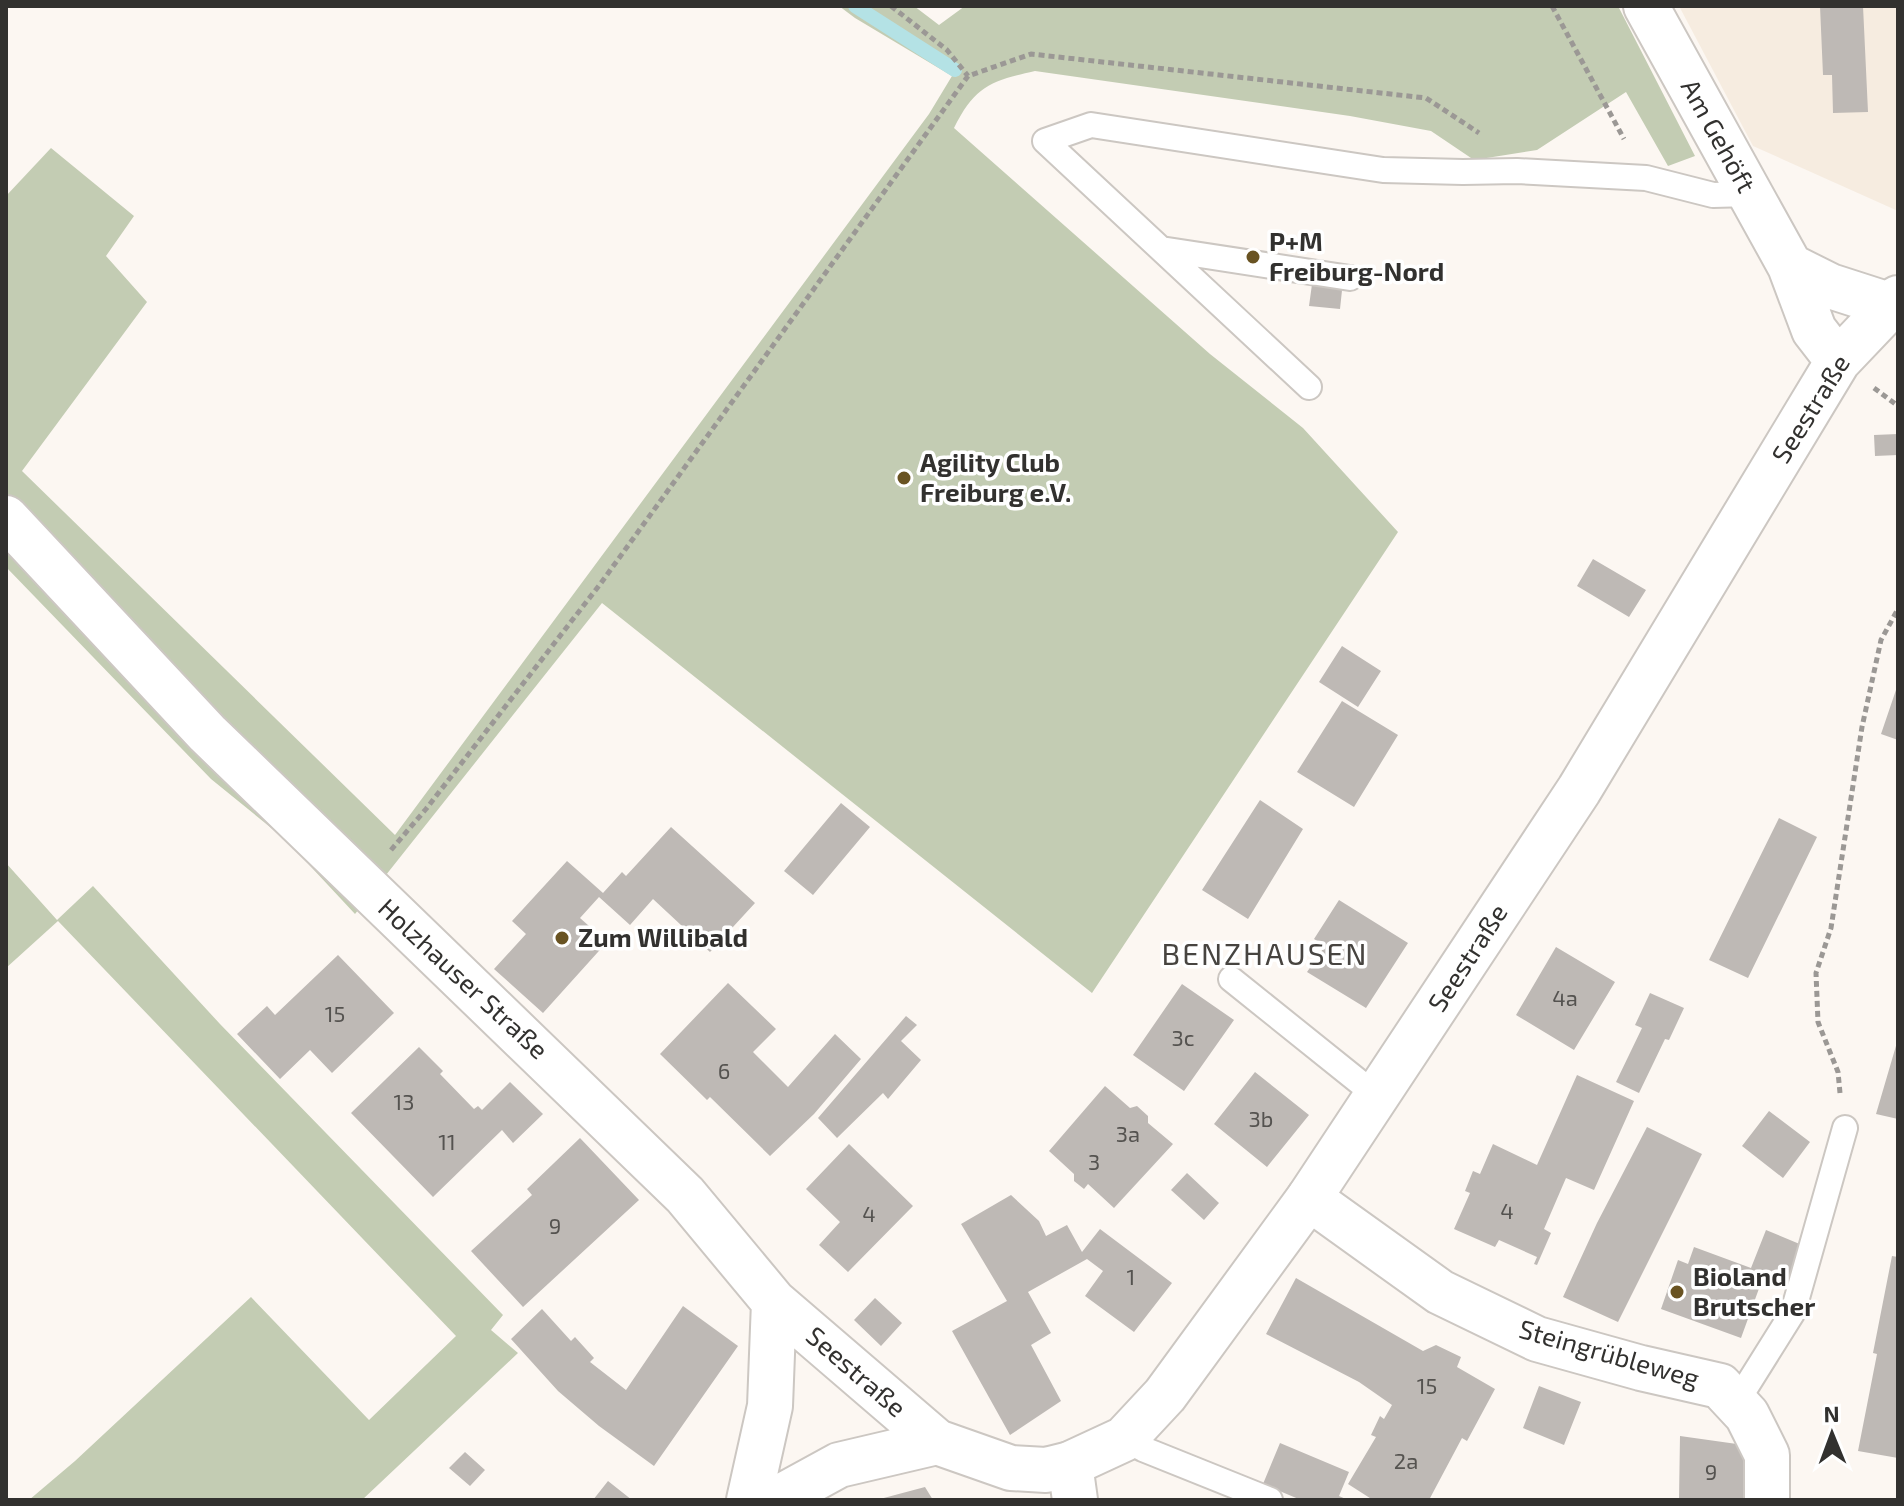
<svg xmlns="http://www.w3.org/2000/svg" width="1904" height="1506" font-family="'Exo 2',sans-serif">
<rect width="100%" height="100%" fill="#fcf7f2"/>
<!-- built -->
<path fill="#f6ece0" d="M1679,6H1898V211L1753,146Z"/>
<!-- green -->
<path fill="#c3ccb3" d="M839,6H914L939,25L965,6H1618L1695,156L1668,166L1626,92L1537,150L1474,160L1431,131L1350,116L1035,71C991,81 975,86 954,128L1210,354L1303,428L1398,532L1092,993L602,603L355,914L286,840L211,779L6,567V196L51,148L134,216L106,256L147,302L22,471L395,835L929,114L952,76L855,18Z
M6,863L57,920L93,886L220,1024L503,1315L491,1330L518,1353L362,1500H29L75,1461L251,1297L369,1420L456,1336L58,921L6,968Z"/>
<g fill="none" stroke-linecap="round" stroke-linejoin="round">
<!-- stream -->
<path stroke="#b4e2e5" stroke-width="14" d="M855,6L955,70"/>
</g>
<!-- building -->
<path fill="#beb9b5" d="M1820,6H1863L1868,112L1833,113L1832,75H1823Z
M1313,277L1343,281L1340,309L1309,306Z
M1898,434V455L1875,456L1874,435Z
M1593,559L1646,590L1629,617L1577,586Z
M1342,646L1381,671L1358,707L1319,682Z
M1897,687H1898V740L1881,734Z
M1342,701L1398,735L1354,807L1297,772Z
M1260,800L1303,829L1248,919L1202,890Z
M841,803L870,827L813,895L784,871Z
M1779,818L1817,837L1748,978L1709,960Z
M671,827L755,903L710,952L653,899L630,925L599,897L580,918L607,942L543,1013L494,969L526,934L512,921L567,861L603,893L622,872L626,876Z
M1339,900L1408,943L1366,1008L1307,972L1325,946L1314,939Z
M1556,947L1615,982L1574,1050L1516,1015Z
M338,955L394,1013L332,1073L310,1050L280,1079L237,1034L267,1006L275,1015Z
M728,983L776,1029L753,1052L788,1087L835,1034L861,1059L814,1114L770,1156L710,1097L707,1100L660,1054Z
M1182,984L1234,1020L1184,1091L1133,1055Z
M1650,993L1684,1008L1669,1040L1665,1039L1639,1093L1616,1082L1642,1028L1635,1025Z
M906,1016L917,1025L901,1041L921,1060L888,1099L883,1093L837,1138L818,1118Z
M1898,1039V1119L1876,1114Z
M419,1047L443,1071L440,1074L474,1109L478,1106L482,1110L510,1082L543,1114L513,1143L502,1130L433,1197L351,1113Z
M1255,1072L1309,1115L1267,1167L1214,1124Z
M1577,1075L1634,1101L1594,1190L1566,1178L1544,1229L1551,1233L1537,1265L1534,1264L1537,1257L1499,1240L1495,1247L1454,1229L1470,1193L1465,1191L1473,1171L1480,1174L1493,1144L1537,1165Z
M1105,1086L1130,1108L1137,1106L1148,1116V1123L1173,1144L1114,1208L1088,1184L1084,1189L1074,1181V1174L1049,1151Z
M1769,1111L1810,1142L1783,1178L1742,1146Z
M1647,1127L1702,1154L1618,1322L1563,1297L1597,1223Z
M580,1138L639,1200L523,1307L471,1251L532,1195L527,1189Z
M849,1144L913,1206L848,1272L819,1245L840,1222L806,1189Z
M1187,1173L1219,1203L1204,1220L1171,1190Z
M1011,1195L1039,1221L1046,1236L1067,1225L1082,1252L1100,1229L1172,1283L1134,1332L1085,1296L1103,1271L1087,1259L1028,1292L1051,1333L1031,1345L1061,1401L1010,1435L952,1331L1007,1301L961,1224Z
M1766,1230L1802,1245L1791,1285L1765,1272L1741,1338L1661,1309L1678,1260L1688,1264L1694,1247L1751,1268Z
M1892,1256L1898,1257V1458L1858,1451L1877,1354L1873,1353Z
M1296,1278L1423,1351L1436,1345L1461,1357L1457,1367L1495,1389L1467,1441L1462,1438L1429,1500H1373L1348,1484L1376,1437L1371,1435L1380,1416L1384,1419L1392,1405L1359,1382L1266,1334Z
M875,1298L902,1323L881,1346L854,1320Z
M683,1306L738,1346L654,1466L599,1426L558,1391L511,1339L542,1309L571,1341L575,1337L594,1358L590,1362L626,1390Z
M1539,1386L1581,1402L1564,1445L1523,1428Z
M1680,1436L1744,1445L1743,1500H1679Z
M1280,1443L1349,1472L1339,1496L1348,1500H1301L1263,1484Z
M465,1452L485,1470L470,1486L449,1468Z
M608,1481L632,1500H593Z
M925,1487L933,1500H880V1499Z"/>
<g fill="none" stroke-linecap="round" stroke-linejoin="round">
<!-- service casing -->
<g stroke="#ccc7c2" stroke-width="28">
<path id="service" d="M1161,249L1350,278
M1309,387L1045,141L1091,125L1383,170L1463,172L1517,171L1646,178L1713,195L1750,194
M1231,979L1378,1097
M1736,1403L1793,1312L1845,1128
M1124,1439L1143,1449L1270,1500"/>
</g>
<!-- minor casing -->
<g stroke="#ccc7c2" stroke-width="48">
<path id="minor" d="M1309,1198L1440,1292L1537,1339L1641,1368L1720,1386L1747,1415L1767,1455V1500
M1070,1464L1075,1500"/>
</g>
<!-- tertiary casing -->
<g stroke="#ccc7c2" stroke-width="48">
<path id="tertiary" d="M1646,6L1790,266L1814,330L1838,361
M1790,266L1830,286L1889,305
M6,518L207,733L685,1195L774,1302L937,1442L1011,1468L1046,1470L1070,1464L1124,1439L1165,1395L1309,1198L1579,790L1838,361L1898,298
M749,1500L770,1406L774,1302
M775,1500L839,1465L937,1442"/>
</g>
<!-- path -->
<path stroke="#9b9895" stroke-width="5" stroke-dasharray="6 4" stroke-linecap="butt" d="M891,6L947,50L968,76
M1552,6L1624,139
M1874,388L1898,406
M391,850L426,809L601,583L968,76L1031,54L1426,98L1479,133
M1840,1093L1838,1072L1818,1022L1816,973L1831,928L1862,727L1881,640L1898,609"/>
<!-- service -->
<use href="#service" stroke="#fff" stroke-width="24"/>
<!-- minor -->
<use href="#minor" stroke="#fff" stroke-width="44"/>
<!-- tertiary -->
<use href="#tertiary" stroke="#fff" stroke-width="44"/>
</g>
<!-- markers -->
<g fill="#695322" stroke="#fff" stroke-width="3">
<circle cx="1253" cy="257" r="8"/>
<circle cx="904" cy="478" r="8"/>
<circle cx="562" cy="938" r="8"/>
<circle cx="1677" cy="1292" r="8"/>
</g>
<g text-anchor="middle" stroke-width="7" stroke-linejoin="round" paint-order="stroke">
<!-- number labels -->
<g font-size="22" fill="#555350">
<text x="1565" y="1006">4a</text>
<text x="335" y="1022">15</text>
<text x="1183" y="1046">3c</text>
<text x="724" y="1079">6</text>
<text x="404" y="1110">13</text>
<text x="1261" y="1127">3b</text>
<text x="1128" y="1142">3a</text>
<text x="447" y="1150">11</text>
<text x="1094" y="1170">3</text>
<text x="1507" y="1219">4</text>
<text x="869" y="1222">4</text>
<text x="555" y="1234">9</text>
<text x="1131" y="1285">1</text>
<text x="1427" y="1394">15</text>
<text x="1406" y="1469">2a</text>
<text x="1711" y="1480">9</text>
</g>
<!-- street labels -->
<g font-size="26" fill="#32312f" stroke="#fff">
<text transform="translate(1718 136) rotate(61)" y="9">Am Gehöft</text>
<text transform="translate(1811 409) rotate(-58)" y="9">Seestraße</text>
<text transform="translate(1468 958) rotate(-57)" y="9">Seestraße</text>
<text transform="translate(463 979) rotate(43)" y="9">Holzhauser Straße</text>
<text transform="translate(1609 1354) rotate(16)" y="9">Steingrübleweg</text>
<text transform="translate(856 1372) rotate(41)" y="9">Seestraße</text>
</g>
<!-- poi labels -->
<g font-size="26" font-weight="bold" fill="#32312f" stroke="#fff" text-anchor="start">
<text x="1269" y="251">P+M<tspan x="1269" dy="30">Freiburg-Nord</tspan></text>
<text x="920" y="472">Agility Club<tspan x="920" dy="30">Freiburg e.V.</tspan></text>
<text x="578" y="947">Zum Willibald</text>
<text x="1693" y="1286">Bioland<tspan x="1693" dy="30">Brutscher</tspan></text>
</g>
<!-- quarter labels -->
<g font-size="30" letter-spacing="2" fill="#474440" stroke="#fff">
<text x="1265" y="965">BENZHAUSEN</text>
</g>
</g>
<!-- border -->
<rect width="1904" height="1506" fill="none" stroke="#32312f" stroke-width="16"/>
<!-- north arrow -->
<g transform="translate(1832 1434) rotate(359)" stroke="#ffffff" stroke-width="6" paint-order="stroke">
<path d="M0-6L14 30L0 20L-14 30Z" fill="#32312f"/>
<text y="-12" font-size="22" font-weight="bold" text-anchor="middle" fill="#32312f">N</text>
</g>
</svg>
